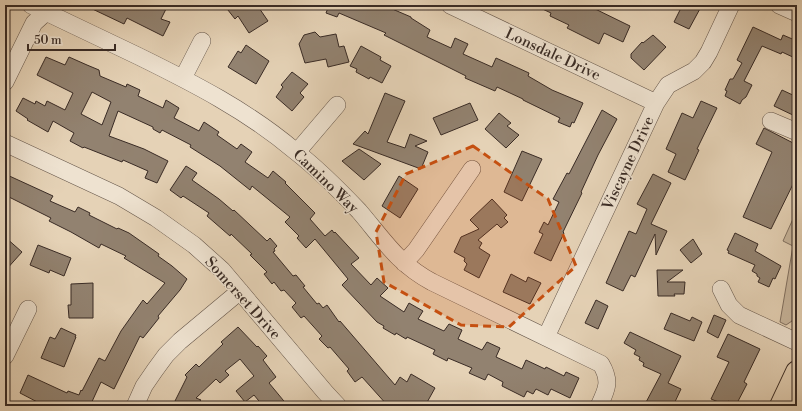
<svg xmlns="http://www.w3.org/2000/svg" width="802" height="411" font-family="'Libre Bodoni',serif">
<rect width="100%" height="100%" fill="#e5d2b6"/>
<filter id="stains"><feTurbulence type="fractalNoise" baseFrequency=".005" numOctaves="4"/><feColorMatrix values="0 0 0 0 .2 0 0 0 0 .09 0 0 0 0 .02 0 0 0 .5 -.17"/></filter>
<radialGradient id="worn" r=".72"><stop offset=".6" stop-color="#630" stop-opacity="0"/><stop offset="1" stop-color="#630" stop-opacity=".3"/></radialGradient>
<!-- green -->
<path fill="#c8b69d" stroke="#807061" d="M797,210V310L792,321L786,325L780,322L793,246L783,241Z"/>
<!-- building -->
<path fill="#928270" stroke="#392b25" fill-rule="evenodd" d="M84,5H168L161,19L170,22L163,36L127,18L124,24Z
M224,5H257L268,21L249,33L238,16L235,19Z
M322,5H383L411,17V18L430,30L427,37L451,48L455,38L468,44L463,54L492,67L496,58L529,73L528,76L552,90L583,103L574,123L572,122L570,127L558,122L560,118L523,100V99L497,87L495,91L465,78L466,76L384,35L386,33L339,13L337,17L326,13L328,8Z
M534,5H587L630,26L623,42L604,33L599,44L567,28L569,25L550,16L551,13Z
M674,5H702L689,29L674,22L681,8Z
M753,27L781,40L783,35L797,41V59L782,52L781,54L762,46L744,81L752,85L746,97L742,100L740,104L725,96L727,91L725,90L730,79H733L742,63L737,60Z
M315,32L320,37L336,34L339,47L344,46L349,62L328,67L326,59L305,63L299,44L304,35Z
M653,35L666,47L644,70L631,58V54L642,42L643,43Z
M246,45L269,61L256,84L228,67L238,51L241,53Z
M361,46L381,57L380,60L391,66L382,83L370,77L369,79L356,72L357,69L350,66Z
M46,57L65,65L69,57L87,65L99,70L100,76L126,87L127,84L140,90L138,96L163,108L166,100L179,108L174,118L199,131L204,122L219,132L217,135L237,149L241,144L252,152L245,162L268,178L273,171L286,182L285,183L315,213L310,219L325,236L332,230L334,233L335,232L359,258L351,264L371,285L377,278L388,288L380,296L404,312L409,303L423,311L418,319L444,331L449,324L462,330L458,339L482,350L487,342L500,348L496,357L522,369L526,360L545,369L546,367L564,376L566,372L579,378L570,398L551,389L548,395L536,389L533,394L527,391L524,397L502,386L503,382L488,374L485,380L469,373L472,368L448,358L447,361L433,354L435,350L407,337L406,339L396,333L395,335L383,328L384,326L377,322L342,285L348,279L315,239L306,248L297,238L299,236L285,222L290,217L252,186L250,190L220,166L190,147L191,145L162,130L160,133L153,129V127L118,111L109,136L144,149L168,161L157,183L145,178L148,171L123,160L122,162L84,147L83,148L70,141L74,133L53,121L48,132L27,120L28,119L16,111L23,98L35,104L36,101L45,106L47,101L65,110L73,93L37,75ZM92,92L111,102L102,125L81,114Z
M292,72L308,84L300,93L304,97L292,111L276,97L283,87L281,85Z
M782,90L797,97V117L774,106Z
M385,93L405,101L387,142L405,148L410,134L427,141L415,146L428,152L421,169L353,144L365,131L368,134Z
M701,101L717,108L697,149L699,150L685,180L668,172L676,154L666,149L682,113L693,118Z
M470,103L478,120L441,135L433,118Z
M602,110L617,119L598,155L581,192L582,193L563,232L564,233L551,261L534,253L543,234L539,232L544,222L548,225L559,202L553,199L567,173L569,174Z
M499,113L511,123L507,126L519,135L506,148L485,129Z
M764,128L797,145V164L793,172L797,174V176L771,229L743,217L772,152L756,144Z
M359,149L381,164L364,180L342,161Z
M522,151L542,159L522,201L504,192Z
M186,166L197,173L192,180L219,199L233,211L234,210L267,241L270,238L277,246L274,249L275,251L273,252L293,276L296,275L305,286L303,287L317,304L319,303L323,308L327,305L339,322L340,321L395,385L400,377L407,382L411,374L435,388L425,406H388L362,377L355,382L347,371L349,369L330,347L328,348L319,339L322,336L304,316L301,318L292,307L296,303L284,290L281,291L274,282L272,284L264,274L267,272L250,255L252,254L231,234L230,236L207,216L209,213L183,196L181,198L170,190Z
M5,174L53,196L50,201L75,212L78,207L90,213L89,215L117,229L118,228L129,233L159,254L158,256L172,266L187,279L180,290L158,316L159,318L143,338L140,336L114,389L101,382L90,406H45L20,393L28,375L67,393L68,391L79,395L81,390L82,391L99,358L105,361L121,331L143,300L147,304L165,283L124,258L126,256L101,244L99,248L71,232L49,221L51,218L5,195Z
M653,174L671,183L651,224L667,231L656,255L655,234L635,277L631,275L623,291L606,283L629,231L636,234L647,209L637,204Z
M399,176L418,189L400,218L382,206Z
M492,199L507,215L504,218L508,222L501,228L497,224L478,240L482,243L479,248L490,255L479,278L464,270L467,264L464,261L465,258L454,252L461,237L479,229L470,220Z
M735,233L758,244L755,251L781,266L775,279L773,278L769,287L758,282L760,278L757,276V274L752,271L755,265L728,253L729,251L727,250Z
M5,237L22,252L5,271Z
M693,239L702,254L691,263L680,250Z
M38,245L71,258L64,276L50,270L49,273L30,265Z
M657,270H683L667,282H685L684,294H674L675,296H658Z
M511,274L526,282L528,277L541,283L530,304L503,292Z
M93,283V318H69L68,305H71V284Z
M596,300L608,306L598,329L585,323Z
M671,313L690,321L692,317L702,322L694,341L664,329Z
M714,315L726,320L718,338L707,332Z
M238,327L257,347L258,346L267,356L263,360L276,377L269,383L288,406H263L254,395L245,402L236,391L254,376L240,359L225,371L229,375L220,383L216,379L196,398L201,400L194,406H178L179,403L175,401L187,377L185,375L196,364L199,367L223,344L221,342Z
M61,328L76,335L75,337H76L64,367L41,358L50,337L55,339Z
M630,332L681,356L668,383L681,389L673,406H644L661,374L643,366L644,363L639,360L640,357L634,354L636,350L624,343Z
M728,334L760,349L744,382L747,384L736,405L728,401L726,405L711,399L729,362L717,357Z"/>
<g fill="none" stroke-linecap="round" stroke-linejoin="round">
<!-- minor casing -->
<g stroke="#645549" stroke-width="18">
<path id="minor" d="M31,5C67,22 102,39 138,56C193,83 248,111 295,151C317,168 340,191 359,211C383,239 398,264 432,282L601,364C611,381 607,389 599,406
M450,5L656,103
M779,5L797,13
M183,78L202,41
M5,82L34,23L54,5
M771,121L797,132
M5,143L119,196L156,218L194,245L222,270L325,392L338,406
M297,152L337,105
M404,263L416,250L472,169
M721,289L729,305L739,315L797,342
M546,337L656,103L668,85L694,71L703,62L709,52L731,5
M5,356L28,309
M135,406L144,386L155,370L166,355L180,341L240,291"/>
</g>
<!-- major casing -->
<g stroke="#392b25" stroke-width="24">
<path id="major" d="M781,406L797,372"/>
</g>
<!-- minor -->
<use href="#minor" stroke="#eee2d0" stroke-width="17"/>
<!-- major -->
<use href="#major" stroke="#e5d2b6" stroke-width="22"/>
</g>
<!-- marked area -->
<path fill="#c55011" fill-opacity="0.2" stroke="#c55011" stroke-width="3" stroke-dasharray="8 5" stroke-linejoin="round" d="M473,146L548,199L576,266L509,327L461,325L384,282L376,232L406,174Z"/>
<g text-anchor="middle" stroke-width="3" stroke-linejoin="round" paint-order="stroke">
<!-- street labels -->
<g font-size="15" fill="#392b25" stroke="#eee2d0">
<text transform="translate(553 54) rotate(25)" y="5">Lonsdale Drive</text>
<text transform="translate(628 163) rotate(-65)" y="5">Viscayne Drive</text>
<text transform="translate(326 181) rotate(44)" y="5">Camino Way</text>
<text transform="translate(243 298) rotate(48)" y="5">Somerset Drive</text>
</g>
</g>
<!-- margin -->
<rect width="802" height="411" fill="none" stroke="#e5d2b6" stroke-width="20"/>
<rect x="6" y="6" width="790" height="399" fill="none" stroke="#392b25" stroke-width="2"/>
<rect x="10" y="10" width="782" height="391" fill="none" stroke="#392b25"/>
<!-- scale -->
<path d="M28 44v6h87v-6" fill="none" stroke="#392b25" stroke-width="2"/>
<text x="34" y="44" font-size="12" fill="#392b25" stroke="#eee2d0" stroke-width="3" paint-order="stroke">50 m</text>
<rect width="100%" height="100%" filter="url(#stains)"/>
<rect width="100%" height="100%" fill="url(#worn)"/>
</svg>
